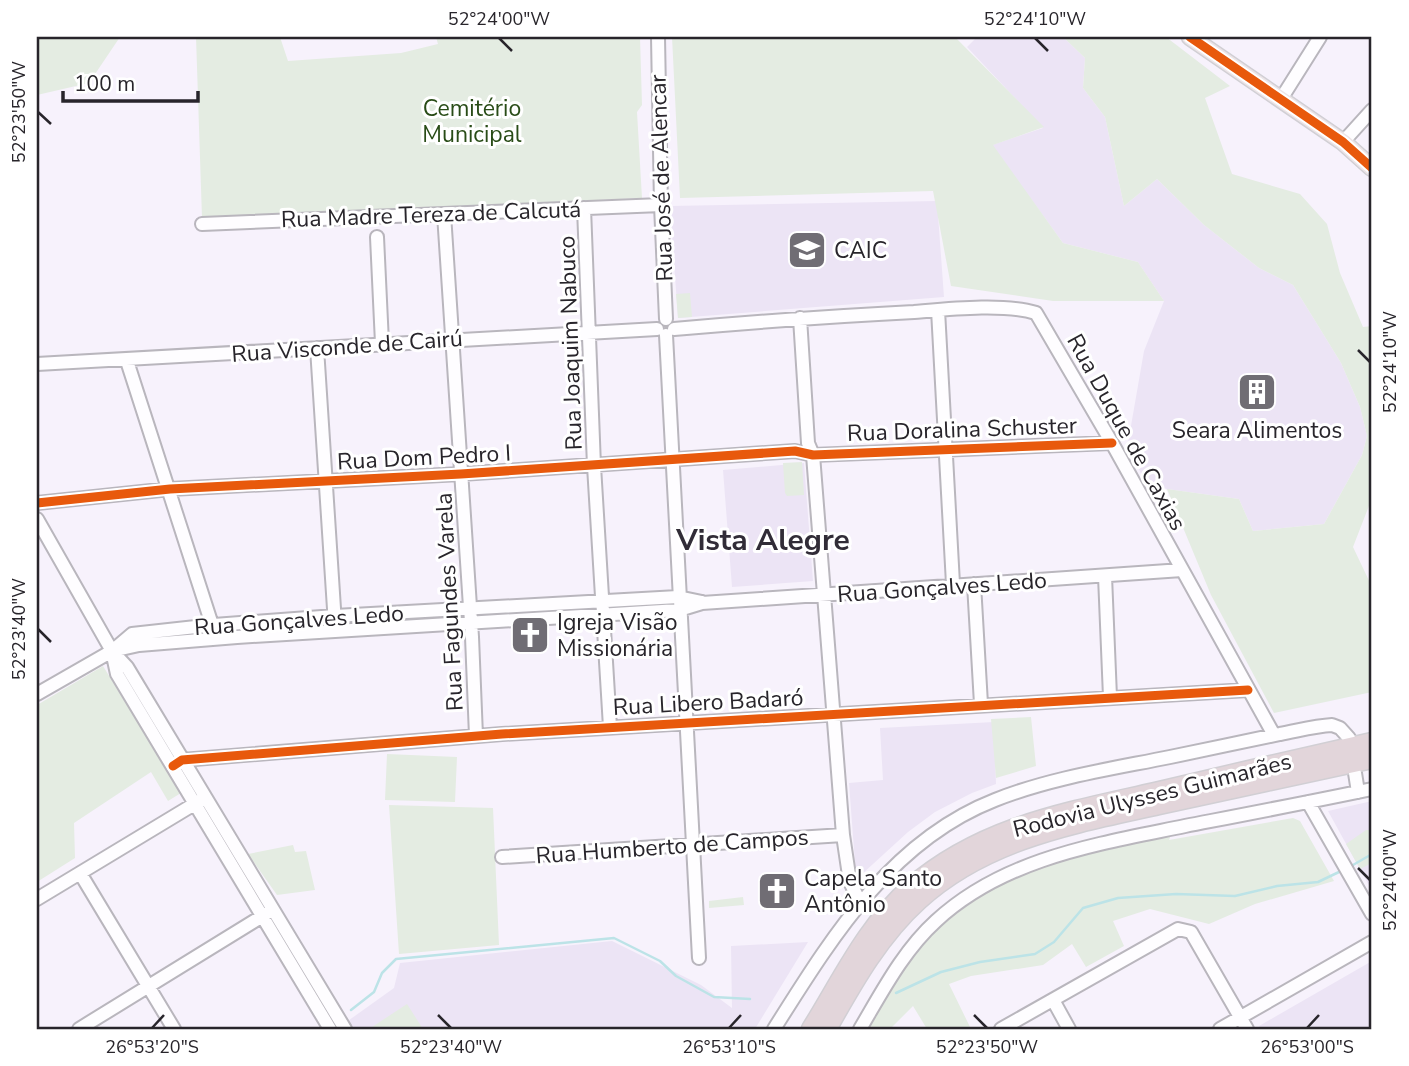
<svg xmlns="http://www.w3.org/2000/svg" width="1409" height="1066" font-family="'Nunito Sans',sans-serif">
<rect width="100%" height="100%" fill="#f7f2fc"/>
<!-- built -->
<path fill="#ece4f5" d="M977,37H1063L1085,58L1083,88L1105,117L1124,206L1157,179L1204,225L1259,268L1293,285L1341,363L1360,407L1367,436L1362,455L1324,524L1253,531L1239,499L1167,489L1144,481L1128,443L1144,351L1164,301L1138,262L1063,243L992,145L1043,128L967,47Z
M937,201L944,297L678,318L670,206Z
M804,463L813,581L732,587L723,470Z
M994,722L996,784L972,793L935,812L908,832L861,875L856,876L849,783L883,780L880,728Z
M1372,801V891L1328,811Z
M612,941L701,985L732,1008L731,946L808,942L755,1029H349L345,1023L394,988L400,963Z
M1372,961V1029H1261L1259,1026Z"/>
<!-- green -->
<path fill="#e4ece2" d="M37,37H120L89,83L37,95Z
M196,37H280L288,61L401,53L438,44L436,37H640L642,105L637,112L642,198L202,218Z
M672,37H955L1044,127L993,145L1063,243L1138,262L1164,301H1053L951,286L933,191L680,198Z
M1063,37H1166L1230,86L1205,98L1232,174L1300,194L1327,224L1340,273L1363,327L1372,326V498L1353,547L1372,587V692L1274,713L1211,595L1167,489L1239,499L1253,531L1324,524L1362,455L1367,436L1360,407L1341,363L1293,285L1259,268L1204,225L1157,179L1124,206L1105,117L1083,88L1085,58Z
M690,293L692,317L678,318L676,294Z
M802,462L804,495L787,496L785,493L783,463Z
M103,666L181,793L168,801L151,772L74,823L75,858L37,882V705Z
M1031,717L1036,766L996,778L991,719Z
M387,754L457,757L455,802L385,800Z
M389,805L493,808L499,945L399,954Z
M1293,818L1300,821L1334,881L1255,904L1209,924L1150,909L1113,921L1124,946L1086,967L1072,944L1043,965L971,976L949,984L971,1029H927L913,1006L890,1029H865L924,940L965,899L1032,864L1173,830L1169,840Z
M1366,830H1372V863L1360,869L1346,844Z
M293,845L295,852L306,851L315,890L277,895L248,854Z
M743,897L744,905L709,908V901Z
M407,1004L423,1029H369Z"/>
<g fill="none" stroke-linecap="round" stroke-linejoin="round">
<!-- stream -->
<path stroke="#bce3e7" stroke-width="2.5" d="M1353,865L1372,854
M896,993L941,972L980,962L1035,954L1054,942L1083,908L1118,898L1176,894L1235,896L1277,886L1318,882L1339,872
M351,1010L374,992L382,973L396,959L614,938L660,961L676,976L714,997L750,999"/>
<!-- minor casing -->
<g stroke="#b9b6bd" stroke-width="16">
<path id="minor" d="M658,37L661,205L666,319
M1281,99L1320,37
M1343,142L1372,110
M584,208L594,466L610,727
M444,214L472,637L476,736
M202,224L661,205
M377,237L382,343
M938,310L953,584
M800,318L808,443L813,455L843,835L850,882L860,902
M674,329C754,322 834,316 914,312C949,309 1004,303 1036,313L1112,443L1274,735
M666,335L699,958
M317,348L335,624
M127,361L214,631
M37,364L657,329
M37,503L170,489L461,474L795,451L813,455L1112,443
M37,519L112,651L127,667L345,1029
M1105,576L1110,697
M974,584L981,704
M112,651L139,645L237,637L679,610L702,603L1182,570
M112,651L117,674L330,1029
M37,694L112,651L132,634L214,625L335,616L678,597L702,602
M173,766L182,760L502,734L1248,690
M1355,773L1358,792
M1308,802L1372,914
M502,857L843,835
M80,873L174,1029
M37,899L201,800
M1053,1000L1069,1029
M79,1029L269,912
M774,1029C831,939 890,841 995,800C1050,778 1111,769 1170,757C1207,749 1243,742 1280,734C1297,731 1314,726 1332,725L1340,728L1349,738
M860,1029C882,992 903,951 936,921C1004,858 1098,844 1185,826C1247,814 1310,802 1372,789
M1001,1029L1178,929L1191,932L1247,1029
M1220,1029L1372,942"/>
</g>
<!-- major casing -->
<g stroke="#d1cfd4" stroke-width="19">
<path id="major" d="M1190,37L1343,142L1372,168"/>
</g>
<!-- highway casing -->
<g stroke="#d1cfd4" stroke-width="21">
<path id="highway" d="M811,1029C841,981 867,925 911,887C982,826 1067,812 1155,792C1227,775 1300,758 1372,742
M827,1029C853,983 879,936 919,900C986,839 1074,824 1159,805C1230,789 1301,775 1372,759"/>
</g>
<!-- minor -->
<use href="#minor" stroke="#fefdff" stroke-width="12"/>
<!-- major -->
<use href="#major" stroke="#ede5e8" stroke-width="16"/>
<!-- highway -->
<use href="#highway" stroke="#e2d5da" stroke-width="18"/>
<!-- cycleway casing -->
<g stroke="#fff" stroke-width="13">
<path id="cycleway" d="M1190,37L1343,142L1372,168
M37,503L170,489L461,474L795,451L813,455L1112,443
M173,766L182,760L502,734L1248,690"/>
</g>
<!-- cycleway -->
<use href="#cycleway" stroke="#e8590c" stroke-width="9"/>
</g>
<!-- ticks -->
<path fill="none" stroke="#28252b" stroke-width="2.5" d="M499,38L512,51M1035,38L1048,51M38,112L51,124M1358,350L1370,362M38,629L51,642M1358,868L1370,880M438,1015L451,1028M974,1015L987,1028M152,1028L164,1015M729,1028L741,1015M1307,1028L1319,1015"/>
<!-- icons -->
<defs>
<g id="school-square" transform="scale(2.0125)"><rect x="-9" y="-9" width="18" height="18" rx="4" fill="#706d74" stroke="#fff"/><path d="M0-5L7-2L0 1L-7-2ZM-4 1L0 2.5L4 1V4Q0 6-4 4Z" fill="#fff"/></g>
<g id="building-square" transform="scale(2.0125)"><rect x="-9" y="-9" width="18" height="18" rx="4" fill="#706d74" stroke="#fff"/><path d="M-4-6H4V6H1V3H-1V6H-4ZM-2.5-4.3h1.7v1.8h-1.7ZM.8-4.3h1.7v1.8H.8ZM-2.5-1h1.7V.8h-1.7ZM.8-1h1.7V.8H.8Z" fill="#fff"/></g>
<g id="church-square" transform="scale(2.0125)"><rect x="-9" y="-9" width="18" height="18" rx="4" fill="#706d74" stroke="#fff"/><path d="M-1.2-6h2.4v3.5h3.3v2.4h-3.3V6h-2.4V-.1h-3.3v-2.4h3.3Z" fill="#fff"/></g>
</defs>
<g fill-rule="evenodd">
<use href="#school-square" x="807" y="250"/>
<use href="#building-square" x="1257" y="392"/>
<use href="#church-square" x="530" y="635"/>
<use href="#church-square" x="777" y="891"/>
</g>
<g text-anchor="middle" stroke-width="6" stroke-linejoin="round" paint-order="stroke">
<!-- park labels -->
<g font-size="23" fill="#294c17" stroke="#fff">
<text x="472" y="116">Cemitério<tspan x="472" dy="26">Municipal</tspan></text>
</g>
<!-- street labels -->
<g font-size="23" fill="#28252b" stroke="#fff">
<text transform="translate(661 178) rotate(-92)" y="8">Rua José de Alencar</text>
<text transform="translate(431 214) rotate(-2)" y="8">Rua Madre Tereza de Calcutá</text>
<text transform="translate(570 343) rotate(-92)" y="8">Rua Joaquim Nabuco</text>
<text transform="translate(347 346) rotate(-4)" y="8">Rua Visconde de Cairú</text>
<text transform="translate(962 429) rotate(-2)" y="8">Rua Doralina Schuster</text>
<text transform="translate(1127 432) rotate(61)" y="8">Rua Duque de Caxias</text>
<text transform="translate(424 457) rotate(-3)" y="8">Rua Dom Pedro I</text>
<text transform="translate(942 587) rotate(-4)" y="8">Rua Gonçalves Ledo</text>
<text transform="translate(449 602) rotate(-93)" y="8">Rua Fagundes Varela</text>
<text transform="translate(299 620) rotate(-4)" y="8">Rua Gonçalves Ledo</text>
<text transform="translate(708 702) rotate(-3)" y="8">Rua Libero Badaró</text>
<text transform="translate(1152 795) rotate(-14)" y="8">Rodovia Ulysses Guimarães</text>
<text transform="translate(672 846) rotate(-4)" y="8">Rua Humberto de Campos</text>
</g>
<!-- poi labels -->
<g font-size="23" fill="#28252b" stroke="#fff" text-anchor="start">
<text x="834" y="258">CAIC</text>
<text x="1257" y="438" text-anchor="middle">Seara Alimentos</text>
<text x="557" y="630">Igreja Visão<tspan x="557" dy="26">Missionária</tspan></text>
<text x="804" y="886">Capela Santo<tspan x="804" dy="26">Antônio</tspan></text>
</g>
<!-- district labels -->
<g font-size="30" font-weight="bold" fill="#312c37" stroke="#fff">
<text x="763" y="550">Vista Alegre</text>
</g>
</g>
<!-- border -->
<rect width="1409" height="1066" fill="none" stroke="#ffffff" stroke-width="77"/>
<!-- scale -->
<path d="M63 91v10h135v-10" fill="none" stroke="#28252b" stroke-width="3.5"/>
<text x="74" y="91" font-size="21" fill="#28252b" stroke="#ffffff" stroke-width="5" paint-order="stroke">100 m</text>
<rect x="38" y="38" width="1332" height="990" fill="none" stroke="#28252b" stroke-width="2.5"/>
<g font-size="18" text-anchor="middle" fill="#28252b">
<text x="499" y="25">52°24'00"W</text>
<text x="1035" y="25">52°24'10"W</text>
<text transform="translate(19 112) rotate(-90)" y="6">52°23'50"W</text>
<text transform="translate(1390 362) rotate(-90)" y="6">52°24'10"W</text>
<text transform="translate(19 629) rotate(-90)" y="6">52°23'40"W</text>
<text transform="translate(1390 880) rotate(-90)" y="6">52°24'00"W</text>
<text x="152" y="1053">26°53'20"S</text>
<text x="451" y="1053">52°23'40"W</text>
<text x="729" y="1053">26°53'10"S</text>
<text x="987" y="1053">52°23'50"W</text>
<text x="1307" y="1053">26°53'00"S</text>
</g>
</svg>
